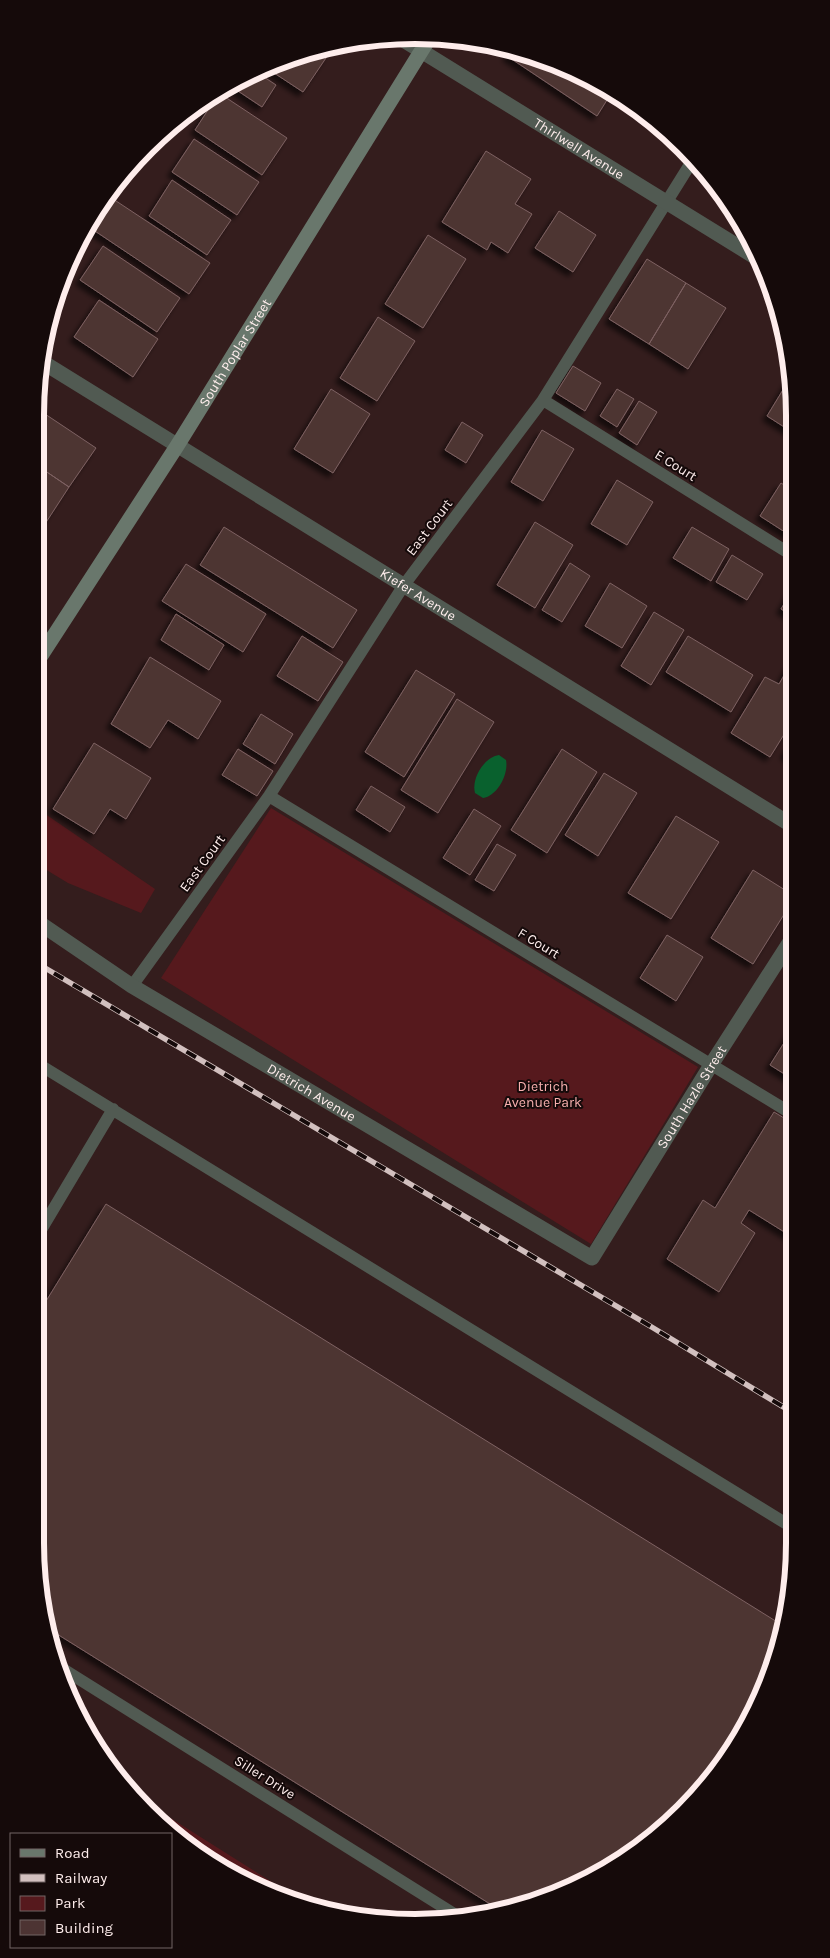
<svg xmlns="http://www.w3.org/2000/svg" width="830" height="1958" font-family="Karla,sans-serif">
<defs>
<filter id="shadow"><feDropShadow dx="-4.5" dy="4.5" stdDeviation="2.5" flood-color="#0009"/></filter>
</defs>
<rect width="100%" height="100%" fill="#341d1d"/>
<!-- green -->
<path fill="#56191d" d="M35,807L155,889L141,913L68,883L35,863Z
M271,808L698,1067L591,1244L161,978Z
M126,1789L134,1795L313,1908L293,1903L225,1872Z"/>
<!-- water -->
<path fill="#09612e" d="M499,755L506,760C509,774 497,796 483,798L475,793C471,779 484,757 499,755Z"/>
<!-- building -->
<path fill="#4d3433" stroke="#7e6262" filter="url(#shadow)" d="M317,48L328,55L303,92L265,67Z
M511,49L537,55L612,92L597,116L507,56Z
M255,71L276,85L262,107L229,85Z
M219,93L287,138L262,175L195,130Z
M194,139L259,182L237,215L172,172Z
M486,151L531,179L515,204L532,214L508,253L491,242L487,250L442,222Z
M172,180L231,220L207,255L149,216Z
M107,195L210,263L189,294L86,225Z
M559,211L596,235L573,272L535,248Z
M428,235L466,259L423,328L385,304Z
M103,246L180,298L157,332L80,280Z
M647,259L686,283L649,344L609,319Z
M686,283L726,308L688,369L649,344Z
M99,300L158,339L133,377L74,337Z
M378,317L415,341L377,401L340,378Z
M573,366L601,383L585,411L556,393Z
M792,375V432L767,416Z
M331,389L370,414L333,473L294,449Z
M617,389L634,399L617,427L600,416Z
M639,401L657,412L637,445L619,433Z
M36,408L96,448L69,487L35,464Z
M462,422L483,435L466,463L445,450Z
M542,430L574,449L543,501L511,482Z
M35,464L69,487L43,527L35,521Z
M617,480L653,502L627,545L591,524Z
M781,483L792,490L791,536L760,516Z
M35,521L43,527L35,539Z
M535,522L573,545L535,608L497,585Z
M224,527L357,610L333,648L200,565Z
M692,527L729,549L711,581L673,558Z
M732,555L763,574L747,600L716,582Z
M570,563L590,576L562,622L542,610Z
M186,564L266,614L243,652L162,601Z
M610,583L647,606L622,648L585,626Z
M791,592L792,593V616L781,609Z
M654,612L684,630L651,685L621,666Z
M176,614L224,645L209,670L161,640Z
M302,636L343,662L318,701L277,676Z
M688,636L753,675L731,712L666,672Z
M150,657L221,701L198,739L168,720L150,748L111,724Z
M790,665L793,667V720L770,757L731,733L765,677L779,684Z
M416,670L455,694L404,777L365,752Z
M457,699L494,722L438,813L401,790Z
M261,714L293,734L275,764L243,744Z
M793,741V759L785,754Z
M94,743L151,778L126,819L110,809L94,834L53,809Z
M238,749L273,771L257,796L222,775Z
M562,749L597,772L547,853L511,830Z
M604,773L637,793L598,856L565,835Z
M371,786L405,807L390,832L356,810Z
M474,809L501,826L470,875L443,858Z
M676,816L719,842L671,919L628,893Z
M497,844L516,855L494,891L475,880Z
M753,870L793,895V900L753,964L711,938Z
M667,935L703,957L676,1001L640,978Z
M794,1027V1080L770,1065Z
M774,1112L794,1124V1238L749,1210L741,1223L755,1233L719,1292L667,1259L703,1200L715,1208Z
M106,1204L782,1625L775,1665L716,1775L626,1859L561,1894L503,1912L49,1629L35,1543V1319Z"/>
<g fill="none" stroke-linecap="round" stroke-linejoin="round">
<!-- service -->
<path stroke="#515a52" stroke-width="12" d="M543,400L792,555
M269,796L794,1115
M132,986L269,796L404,585L543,400L694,158
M35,1062L795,1529
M35,1240L113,1109
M55,1664L459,1917"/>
<!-- minor -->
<g stroke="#515a52" stroke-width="15">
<path id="s1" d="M397,36L760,260"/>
<path id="s2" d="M44,363L793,826"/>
<path id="s3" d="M35,920L132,986L592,1258L711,1065L793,937"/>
</g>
<!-- secondary -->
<path stroke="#69776c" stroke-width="15" id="s4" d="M35,665L177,446L430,37"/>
<!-- rail casing -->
<g stroke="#d2c0bf" stroke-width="5.5">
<path id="rail" d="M35,962L650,1326L795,1414"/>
</g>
<!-- rail -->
<use href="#rail" stroke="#150a0a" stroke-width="4" stroke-dasharray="11" stroke-linecap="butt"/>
</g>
<g text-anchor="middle" stroke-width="4" stroke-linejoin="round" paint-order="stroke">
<!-- street labels -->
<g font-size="14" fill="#feedec" stroke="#150a0a">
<text dy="5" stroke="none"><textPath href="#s1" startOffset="214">Thirlwell Avenue</textPath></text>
<text dy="5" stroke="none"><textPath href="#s4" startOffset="371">South Poplar Street</textPath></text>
<text transform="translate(676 465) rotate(32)" y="5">E Court</text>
<text transform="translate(429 527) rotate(-53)" y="5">East Court</text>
<text dy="5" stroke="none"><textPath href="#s2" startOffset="440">Kiefer Avenue</textPath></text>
<text transform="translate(202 863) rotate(-54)" y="5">East Court</text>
<text transform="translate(539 943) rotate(31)" y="5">F Court</text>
<text dy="5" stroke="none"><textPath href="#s3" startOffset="326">Dietrich Avenue</textPath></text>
<text dy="5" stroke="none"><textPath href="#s3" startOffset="841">South Hazle Street</textPath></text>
<text transform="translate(265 1777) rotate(32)" y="5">Siller Drive</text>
</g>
<!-- park labels -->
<g font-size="14" fill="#f8afae" stroke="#150a0a">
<text x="543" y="1091">Dietrich<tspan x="543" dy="16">Avenue Park</tspan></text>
</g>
</g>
<!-- crop -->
<path d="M0 0H830V1958H0ZM415 44H415A371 371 0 0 1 786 415V1543A371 371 0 0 1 415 1914H415A371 371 0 0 1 44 1543V415A371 371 0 0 1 415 44Z" fill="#150a0a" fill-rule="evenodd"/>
<path fill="none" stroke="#feedec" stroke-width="6" d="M415 44H415A371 371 0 0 1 786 415V1543A371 371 0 0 1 415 1914H415A371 371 0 0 1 44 1543V415A371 371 0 0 1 415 44Z"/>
<!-- legend -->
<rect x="10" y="1833" width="162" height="115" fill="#150a0a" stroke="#726564"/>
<rect x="20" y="1849" width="25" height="8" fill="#69776c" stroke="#726564"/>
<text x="55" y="1858" font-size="15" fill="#feedec">Road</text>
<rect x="20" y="1874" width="25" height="8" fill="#d2c0bf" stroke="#726564"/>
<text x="55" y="1883" font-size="15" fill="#feedec">Railway</text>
<rect x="20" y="1896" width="25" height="15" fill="#56191d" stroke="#726564"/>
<text x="55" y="1908" font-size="15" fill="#feedec">Park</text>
<rect x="20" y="1920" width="25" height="15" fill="#4d3433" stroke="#726564"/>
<text x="55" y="1933" font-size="15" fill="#feedec">Building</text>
</svg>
